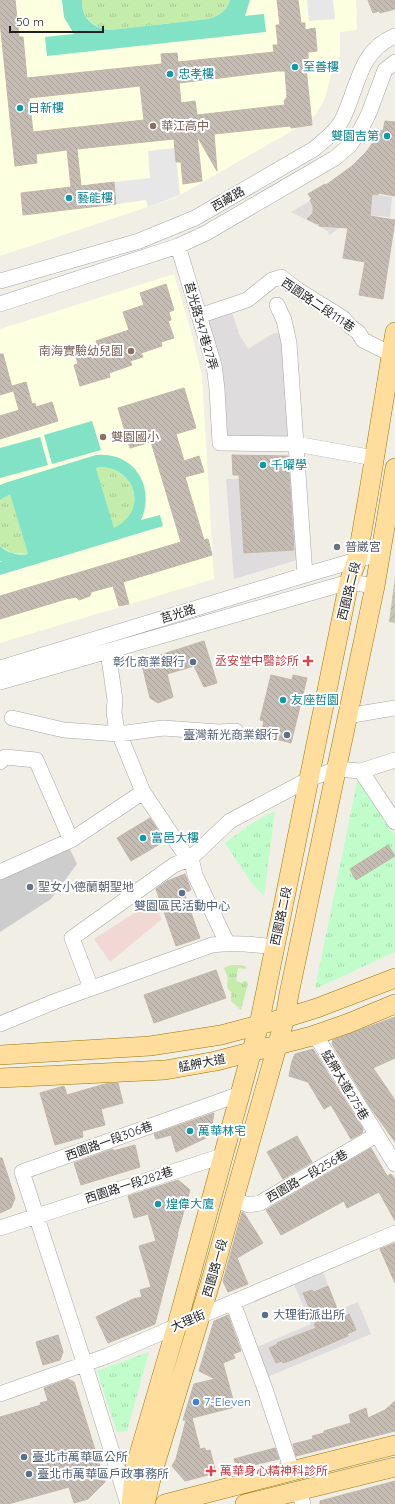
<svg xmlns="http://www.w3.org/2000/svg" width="395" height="1504" font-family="Quicksand,'Noto Sans TC',sans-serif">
<defs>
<pattern id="construction-furrows" width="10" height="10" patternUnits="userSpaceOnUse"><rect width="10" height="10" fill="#c4c6b0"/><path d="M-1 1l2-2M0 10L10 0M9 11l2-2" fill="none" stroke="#a8aa97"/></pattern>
<pattern id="grass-tufts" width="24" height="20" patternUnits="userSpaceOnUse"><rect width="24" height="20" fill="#c4ecaa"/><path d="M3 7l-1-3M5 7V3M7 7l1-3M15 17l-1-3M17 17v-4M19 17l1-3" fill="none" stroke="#a8ca92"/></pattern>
<pattern id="park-tufts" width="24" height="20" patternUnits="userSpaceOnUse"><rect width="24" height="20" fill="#c1fccb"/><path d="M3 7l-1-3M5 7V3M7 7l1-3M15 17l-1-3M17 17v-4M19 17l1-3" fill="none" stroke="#a5d8ae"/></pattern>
<pattern id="building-back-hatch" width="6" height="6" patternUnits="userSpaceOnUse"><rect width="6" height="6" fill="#c5bdb4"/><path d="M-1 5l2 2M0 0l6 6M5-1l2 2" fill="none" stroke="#a9a29a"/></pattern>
</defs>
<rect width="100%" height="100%" fill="#f0eee5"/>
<!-- residential -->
<path fill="#dedcdc" d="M327,183L369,194L392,197L390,217L354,214L350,221L329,235L328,231L291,212L310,201L311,199L308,194Z
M232,312L239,334L248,349L274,333H282L289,437H227L222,366L208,321Z
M294,478L300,559L234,579L226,479Z
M323,1272L338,1310L358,1302L371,1334L267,1377L255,1348L311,1324L294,1284Z"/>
<!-- commercial -->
<path fill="#f2d8d4" d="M153,901L162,919L110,962L94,939Z"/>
<!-- education -->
<path fill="#fcffe0" d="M0,0H356L357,30L340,32V55L332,72L325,98L317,113L312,118V126L299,127L175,198L0,256Z
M174,274L190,328L202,375L214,579L0,643V329Z"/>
<!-- religious -->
<path fill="#cdcdcd" d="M67,843L77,864L51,899L0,932V875Z"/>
<!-- construction -->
<path fill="url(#construction-furrows)" d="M395,577V623L389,622Z"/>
<!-- grass -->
<path fill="url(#grass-tufts)" d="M82,0H230C227,11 219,16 208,19L110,30C93,27 81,18 82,0Z
M102,467C138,470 147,512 114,529L96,468Z
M10,493L28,554L11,553L0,546V500Z
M231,965H240L246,967V969L238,968L236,981L242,983L243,981H246L248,983L241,1010L231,1001V992L227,988L228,978L224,968Z"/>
<!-- park -->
<path fill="url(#park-tufts)" d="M358,777L395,835V952L315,989Z
M275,811L264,896L251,882L225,843L252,823Z
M149,1352L127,1431L117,1432L97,1371Z"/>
<!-- pitch -->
<path fill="#81e2c5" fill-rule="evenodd" d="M62,0H82C81,18 93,28 110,30L208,19C219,16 227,11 230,0H250L245,16L264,14L266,32L47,56L45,37L74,34L64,17Z
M92,421L101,450L52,464L44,435Z
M40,437L48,465L0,478V448Z
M96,455C134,451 156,487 141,520L160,515L163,526L0,575V562H2L0,561V546C8,553 17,556 28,554L10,494L0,500V485L8,482ZM102,467C138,470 147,512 114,528L96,468Z"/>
<!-- parking -->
<path fill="#e7e7e7" d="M307,0H333L335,19L309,21Z
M175,148L180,195L148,207L146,200L117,204L114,182L150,178L148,151Z"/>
<!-- building -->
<path fill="url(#building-back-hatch)" stroke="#c3b6a7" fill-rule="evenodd" d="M0,0H15L19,37H23L27,78L162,64L161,54L177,53L178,62L274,52L273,45H278L276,25H280L277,0H298L301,23H305V30L315,28L317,51L308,52V59H305L312,125L291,128L290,126L214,134L217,171L197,136L202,181L183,184L181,162H176L174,139L77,149L81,186L114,182L116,204L23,215L21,193L71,187L67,150L36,154L37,163L15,166L0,22ZM277,71H285L287,97L284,101L285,105L197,115L195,101L181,103L179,83ZM140,86L144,120L33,132L29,98Z
M368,0H395V9L380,13L379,11L373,13Z
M385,121L395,122V196L378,193V195L372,194L370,216L395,220L383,299L359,295L365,262L343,258L348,228L319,226L320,224L315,223L307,219L313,213V206L310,200L312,199L308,194L325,184L326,185L352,166L367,151L374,141H378L380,130L383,131Z
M166,284L174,310L169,312L171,320L168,321L174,338L161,342L162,346L141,353L143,357L130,361L132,365L109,373L110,377L80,386L74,365L78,364L76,357L99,350L96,341L129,330L123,312L144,305L140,293Z
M0,354H3L13,391L0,395Z
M26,382L32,404L35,403L36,407L52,402L58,421L0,439V416L19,410L12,386Z
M184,388L196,428L176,434L184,461L199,456L204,472L185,477L204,540L208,539L212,555L123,582L129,604L119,606L113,586L91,592L90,596L79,600L76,597L66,599L0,619V596L181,542L151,442L130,448L118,408Z
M232,455L288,456L294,550L244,553L239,475H233Z
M204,641L217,683L204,687L194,666L167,674L173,697L158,703L150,698L141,661Z
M271,675L292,680L293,675L307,678L291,743L261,735L264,721L260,720Z
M150,818L165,841L131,861L117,838Z
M388,845L395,856L356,880L350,869Z
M185,874L191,890L184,893L200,938L176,946L156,889L167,881Z
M216,970L226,998L154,1023L144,995Z
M395,1017V1058L373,1068L395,1100V1142L370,1107L332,1044L333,1040Z
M313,1049L363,1129L362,1133L351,1139L331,1105L324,1109L308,1082L289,1076L292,1061L295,1054Z
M118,1083L123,1103L101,1109L105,1125L82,1131L83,1137L55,1145L40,1093L64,1086L67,1095L105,1084Z
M214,1113L210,1136L176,1152L171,1135L156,1139L154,1134Z
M297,1136L312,1162L283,1179L267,1152Z
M135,1145L140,1167L81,1185L74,1163L113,1149V1151Z
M371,1148L387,1176L391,1174L395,1179V1221L379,1192L347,1208L344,1201L281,1235L266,1210Z
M0,1158H2L15,1198L11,1208L0,1213Z
M178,1180L190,1190L177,1235L178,1234L155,1324L108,1343L96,1317L133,1299L142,1297L140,1290L151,1287L139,1246L156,1241L148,1214L134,1218L128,1196Z
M242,1212L244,1213L263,1243L237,1258L248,1284L228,1292L223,1281Z
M395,1243V1283L380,1249Z
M328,1286L340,1316L343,1314L344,1317L349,1314L356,1330L347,1334L348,1336L292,1360L283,1363L282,1361L276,1363L269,1348L278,1344L277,1343L316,1328L314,1324H316L303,1293L312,1290L314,1292Z
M228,1315L241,1351L233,1354L235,1358L223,1363L235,1407L192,1418L200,1449L205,1448L206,1451L210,1450L216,1473L185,1481L172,1466L176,1459L186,1420H183L194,1384L215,1379L199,1371L214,1321Z
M58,1335L63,1352L60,1360L43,1365L36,1342Z
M68,1379L74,1382L105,1482L88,1499L74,1503L69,1487L8,1504H0V1417L41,1405L40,1403L48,1401L44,1388Z
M395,1401V1431L296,1456L293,1444L313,1439L312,1436L324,1433V1431L351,1423L349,1415L366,1408L368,1418L385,1410Z
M275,1448L279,1459L237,1469L234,1459Z
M395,1481V1504H320V1501Z"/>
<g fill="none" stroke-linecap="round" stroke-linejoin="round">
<!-- minor casing -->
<g stroke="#a6a6a6" stroke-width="16">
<path id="minor" d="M178,246L214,365L217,389L220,443L296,444L374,458
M0,281L139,241L195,218L314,149C324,140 336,132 342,120C358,89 358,51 395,36
M0,304L178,246L206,233L335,158L349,146L360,131L369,113L385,70L395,62
M277,305L284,320L289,343L305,575
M199,316L247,300L272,280L281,277L298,290L343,318L351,327L358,332L363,340L395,356
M108,651L115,700L114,712L116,726L143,792L184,853L191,858
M0,668L305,575L367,557L380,556
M0,682L349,582L375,586
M347,716L395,708
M12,718L64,730L119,734L163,728L219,732L236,731
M0,762L5,757L36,760L71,840
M361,771L395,760
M191,858L195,875L227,943
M0,872L71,840L143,792
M91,988L72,938L174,865L191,858L230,821L309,779L337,769L361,771L395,822
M0,1024L56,1001L212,945C233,942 253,944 274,947
M312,1036L319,1041L395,1164
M234,1200L249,1205L260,1203L376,1135
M0,1228L222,1156
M233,1303L265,1389L292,1471
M0,1394L107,1356L395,1233
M298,1490L303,1504
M128,1504L85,1365L22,1172L240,1094"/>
</g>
<!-- major casing -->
<g stroke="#9b7600" stroke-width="20">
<path id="major" d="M0,1055L150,1046L221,1035L285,1018L317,1008L395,978
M0,1078L165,1070L216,1061L312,1036L349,1023L395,1004
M131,1504L135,1468L177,1325L259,1025L349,582L357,560L369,491L395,332
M145,1504L153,1471L212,1277L285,1018L289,994L375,586L395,468
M165,1504L292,1471L395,1445
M245,1504L395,1467"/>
</g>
<!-- minor -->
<use href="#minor" stroke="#fff" stroke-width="15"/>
<!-- major -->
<use href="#major" stroke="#ffdd9c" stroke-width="19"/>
</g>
<!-- markers -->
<g fill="#0f9aa8" stroke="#fff" stroke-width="1.5">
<circle cx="295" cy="67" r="4"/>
<circle cx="170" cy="74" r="4"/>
<circle cx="20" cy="108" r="4"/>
<circle cx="387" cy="136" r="4"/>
<circle cx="69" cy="198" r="4"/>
<circle cx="263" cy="465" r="4"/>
<circle cx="283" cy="700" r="4"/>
<circle cx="143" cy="838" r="4"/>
<circle cx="190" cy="1131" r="4"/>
<circle cx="158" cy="1204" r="4"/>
</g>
<g fill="#8d6e63" stroke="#fff" stroke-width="1.5">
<circle cx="153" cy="126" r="4"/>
<circle cx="131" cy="351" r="4"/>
<circle cx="103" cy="437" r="4"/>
</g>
<g fill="#6b7280" stroke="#fff" stroke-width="1.5">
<circle cx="337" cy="547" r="4"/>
<circle cx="30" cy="887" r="4"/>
</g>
<g fill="#e0444e" stroke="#fff" stroke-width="1.5">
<path d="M306 655h4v4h4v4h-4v4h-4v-4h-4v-4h4z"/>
<path d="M209 1465h4v4h4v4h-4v4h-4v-4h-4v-4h4z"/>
</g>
<g fill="#5c6f8a" stroke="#fff" stroke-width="1.5">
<circle cx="193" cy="662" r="4"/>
<circle cx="287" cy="735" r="4"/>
<circle cx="182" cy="893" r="4"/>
<circle cx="265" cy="1315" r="4"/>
<circle cx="24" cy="1457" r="4"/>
<circle cx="29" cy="1474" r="4"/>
</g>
<circle fill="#3f7fe0" stroke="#fff" stroke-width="1.5" cx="196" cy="1402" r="4"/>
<g text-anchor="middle" stroke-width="4" stroke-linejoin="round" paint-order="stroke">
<!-- culture labels -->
<g font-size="12" fill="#0d838f" stroke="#fff" text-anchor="start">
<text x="303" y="71">至善樓</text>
<text x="178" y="78">忠孝樓</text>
<text x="28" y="112">日新樓</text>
<text x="379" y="140" text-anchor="end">雙園吉第</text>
<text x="77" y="202">藝能樓</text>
<text x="271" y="469">千曜學</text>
<text x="291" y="704">友座哲園</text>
<text x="151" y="842">富邑大樓</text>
<text x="198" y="1135">萬華林宅</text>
<text x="166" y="1208">煌偉大廈</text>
</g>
<!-- education labels -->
<g font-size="12" fill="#785e54" stroke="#fff" text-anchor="start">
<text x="161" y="130">華江高中</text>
<text x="123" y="355" text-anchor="end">南海實驗幼兒園</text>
<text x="111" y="441">雙園國小</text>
</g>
<!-- street labels -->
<g font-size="12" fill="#1f1f1f" stroke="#fff">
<text transform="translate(228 199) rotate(-30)" y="4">西藏路</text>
<text transform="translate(318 305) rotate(34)" y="4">西園路二段111巷</text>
<text transform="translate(201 326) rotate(74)" y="4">莒光路347巷27弄</text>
<text transform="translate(349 591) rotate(-76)" y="4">西園路二段</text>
<text transform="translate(178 614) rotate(-17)" y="4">莒光路</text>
<text transform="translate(281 916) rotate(-78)" y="4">西園路二段</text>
<text transform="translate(202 1063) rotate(-11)" y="4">艋舺大道</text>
<text transform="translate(345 1085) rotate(59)" y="4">艋舺大道275巷</text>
<text transform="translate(109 1141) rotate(-20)" y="4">西園路一段306巷</text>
<text transform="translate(307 1176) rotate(-30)" y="4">西園路一段256巷</text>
<text transform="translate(129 1185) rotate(-18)" y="4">西園路一段282巷</text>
<text transform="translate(215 1268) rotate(-74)" y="4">西園路一段</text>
<text transform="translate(188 1321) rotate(-23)" y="4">大理街</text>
</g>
<!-- worship labels -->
<g font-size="12" fill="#5b616d" stroke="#fff" text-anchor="start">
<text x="345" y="551">普崴宮</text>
<text x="38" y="891">聖女小德蘭朝聖地</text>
</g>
<!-- health labels -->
<g font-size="12" fill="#be3a42" stroke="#fff" text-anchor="end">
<text x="299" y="665">丞安堂中醫診所</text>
<text x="220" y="1475" text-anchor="start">萬華身心精神科診所</text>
</g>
<!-- service labels -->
<g font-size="12" fill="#4e5e75" stroke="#fff" text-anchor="start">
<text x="185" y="666" text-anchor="end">彰化商業銀行</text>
<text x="279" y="739" text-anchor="end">臺灣新光商業銀行</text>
<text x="182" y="910" text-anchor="middle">雙園區民活動中心</text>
<text x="273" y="1319">大理街派出所</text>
<text x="32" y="1461">臺北市萬華區公所</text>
<text x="37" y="1478">臺北市萬華區戶政事務所</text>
</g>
<!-- shop labels -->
<g font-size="12" fill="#366cbe" stroke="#fff" text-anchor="start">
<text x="204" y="1406">7-Eleven</text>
</g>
</g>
<!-- scale -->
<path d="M10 26v6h93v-6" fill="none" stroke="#1f1f1f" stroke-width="2"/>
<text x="16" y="26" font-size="12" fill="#1f1f1f" stroke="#ffffff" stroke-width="3" paint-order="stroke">50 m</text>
</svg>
